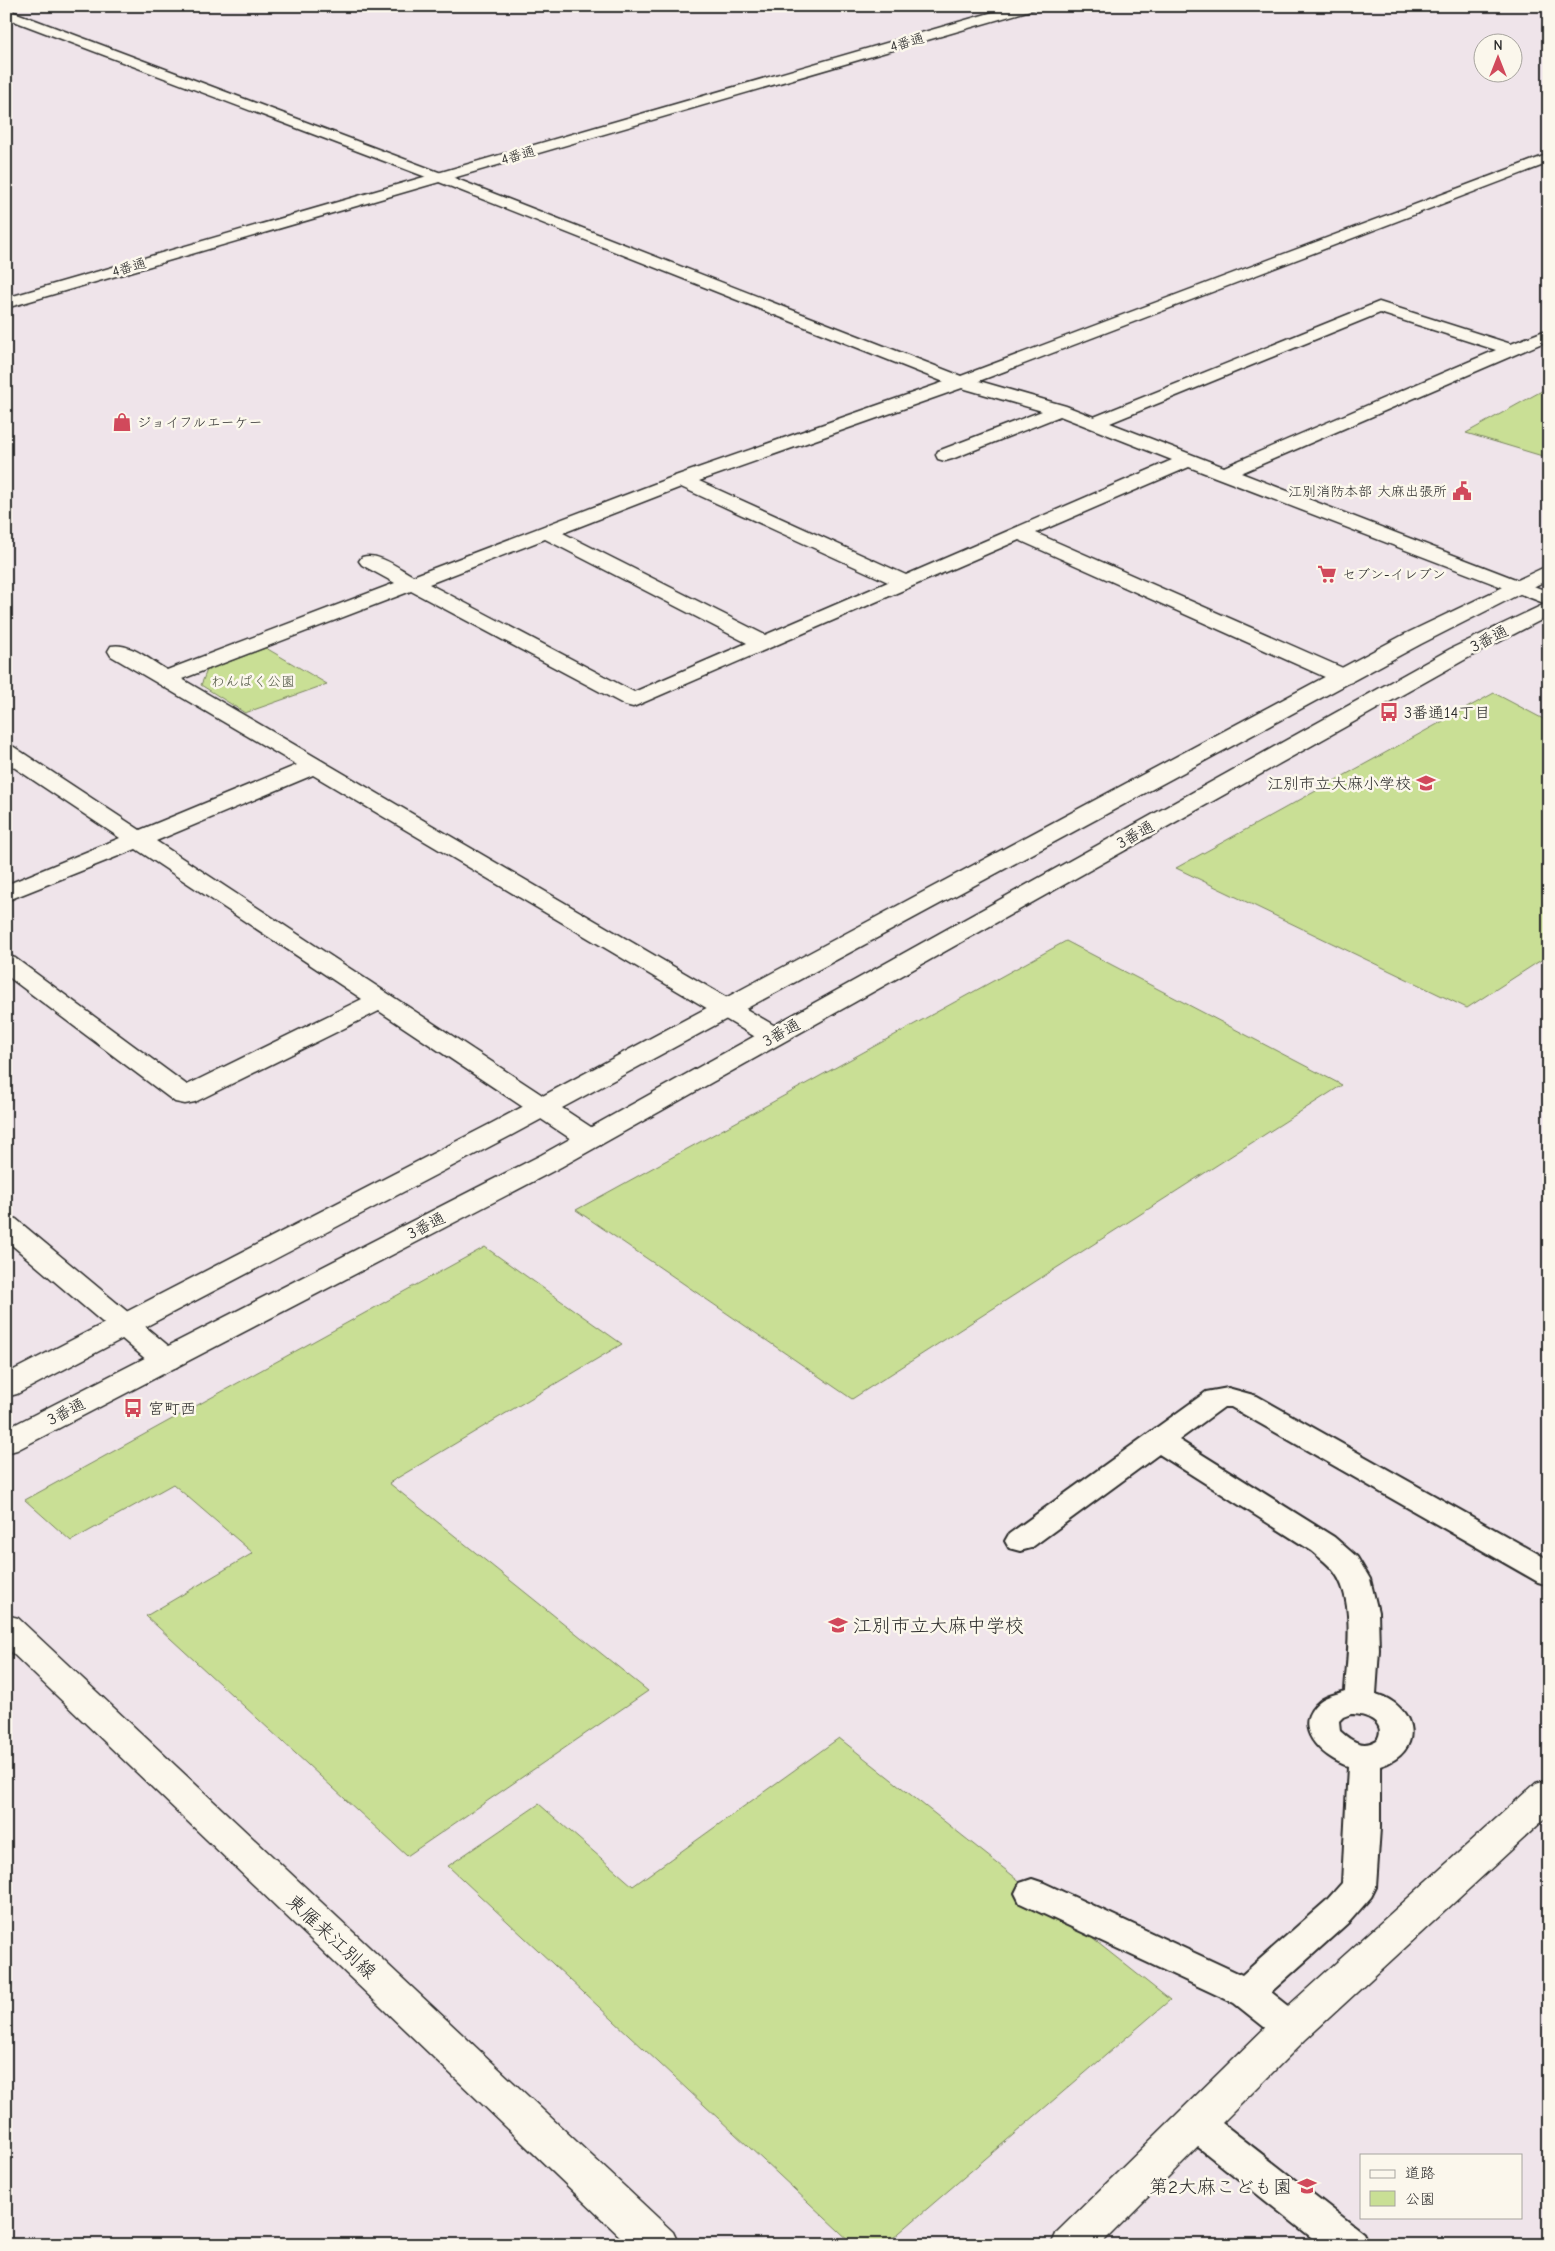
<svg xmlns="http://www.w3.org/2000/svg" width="1555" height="2251" font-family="'Comic Neue','Klee One',sans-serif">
<rect width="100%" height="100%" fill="#efe4ea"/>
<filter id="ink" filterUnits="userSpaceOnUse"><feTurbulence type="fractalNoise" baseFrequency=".02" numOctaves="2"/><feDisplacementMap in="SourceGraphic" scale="10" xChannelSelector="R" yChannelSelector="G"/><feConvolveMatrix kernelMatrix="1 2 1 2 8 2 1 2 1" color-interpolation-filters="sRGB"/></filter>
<g filter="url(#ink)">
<!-- green -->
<path fill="#c9df95" stroke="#7a8560" d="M1549,387V458L1466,433Z
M266,648L327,684L245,713L201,685L207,670Z
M1494,693L1549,722V955L1467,1008L1176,868Z
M1066,941L1342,1085L852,1399L576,1210Z
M485,1247L622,1344L389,1483L648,1691L407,1856L146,1616L253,1553L173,1484L71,1541L25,1500Z
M839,1738L1170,2000L885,2245H854L448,1866L539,1804L633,1886Z"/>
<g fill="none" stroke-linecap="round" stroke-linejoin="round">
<!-- service casing -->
<g stroke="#2b2b2b" stroke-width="4">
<path id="service" d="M1228,1388L1257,1396L1549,1560V1585L1538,1582L1231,1407H1224L1179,1440L1334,1537L1357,1557L1370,1579L1378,1612L1379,1650L1376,1694C1418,1707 1425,1752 1380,1766V1828L1376,1887L1371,1897L1350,1921L1271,1992L1304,2018L1309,2028L1304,2038L1291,2043L1278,2038L1234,2003L1020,1903L1015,1893L1020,1883L1032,1879L1044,1883L1242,1975L1326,1901L1342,1883L1348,1766C1321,1757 1289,1726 1320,1701C1326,1696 1337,1694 1345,1691C1347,1657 1356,1602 1335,1573C1329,1564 1320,1558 1312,1551L1159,1454L1031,1548L1020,1551L1009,1548L1005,1541L1009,1534L1206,1392ZM1351,1714C1365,1714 1388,1722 1377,1740C1363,1749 1351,1741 1340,1731L1339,1721L1343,1717Z
M1195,2107L1208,2112L1363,2233L1369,2245H1321L1182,2134L1177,2123L1182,2112Z"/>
</g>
<!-- minor casing -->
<g stroke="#2b2b2b" stroke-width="3">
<path id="minor" d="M6,9L444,174L961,376L1549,154V163L979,381L1066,406L1094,417L1379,302L1511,344L1549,329V340L1241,473L1549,592V605L1189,467L1036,533L1352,672L1355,677L1352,682L1344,684L1336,682L1019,540L633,707L625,705L411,591L182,679L782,1030L786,1036L782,1042L773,1044L764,1042L313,775L156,841L600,1133L604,1139L600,1145L590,1147L580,1145L379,1011L195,1102L185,1104L175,1102L6,975V955L15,958L187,1085L362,999L136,849L6,901V885L120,838L6,762V745L14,747L140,830L297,765L111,656L108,651L111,646C130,642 151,661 167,670L395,583L362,565L359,561L362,557C379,552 398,568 413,576L675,476L944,382L434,180L6,18ZM1380,313L1496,350L1224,467L1110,423ZM962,388L1042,411L938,451L936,455L938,459L945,461L952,459L1060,416L1172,460L906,575L699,481ZM681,487L888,582L765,635L563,533ZM545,539L747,643L634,692L429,584Z
M6,1216L16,1219L177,1353L181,1360L177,1367L166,1370L155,1367L6,1240Z
M1549,1779V1815L1305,2040L1100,2245H1051L1057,2232L1277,2016L1536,1783Z"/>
</g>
<!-- tertiary casing -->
<g stroke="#2b2b2b" stroke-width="3">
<path id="tertiary" d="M1014,6H1035L1034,9L6,308V298Z
M1549,565V579L1421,644L512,1135L17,1394L6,1397V1374L492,1123L1405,634Z
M1549,602V616L1466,659L561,1167L17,1450L6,1453V1429L541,1155L1450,649Z"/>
</g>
<!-- secondary casing -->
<g stroke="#2b2b2b" stroke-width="3">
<path id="secondary" d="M6,1615L18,1618L673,2232L679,2245H629L6,1647Z"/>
</g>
<!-- service -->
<use href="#service" fill="#fbf7ec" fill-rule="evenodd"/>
<!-- minor -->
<use href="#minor" fill="#fbf7ec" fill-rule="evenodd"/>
<!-- tertiary -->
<use href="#tertiary" fill="#fbf7ec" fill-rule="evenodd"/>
<!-- secondary -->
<use href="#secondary" fill="#fbf7ec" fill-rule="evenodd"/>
</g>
</g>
<!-- icons -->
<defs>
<g id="shop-bare" transform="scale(1.5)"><path d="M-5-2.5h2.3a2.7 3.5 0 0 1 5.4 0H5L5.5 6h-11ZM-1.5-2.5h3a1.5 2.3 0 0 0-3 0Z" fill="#d1495b" stroke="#fbf7ec" stroke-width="2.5" paint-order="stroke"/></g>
<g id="civic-bare" transform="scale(1.5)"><path d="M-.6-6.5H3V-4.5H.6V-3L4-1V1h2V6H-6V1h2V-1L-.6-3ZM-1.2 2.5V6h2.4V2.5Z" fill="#d1495b" stroke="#fbf7ec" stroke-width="2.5" paint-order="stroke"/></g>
<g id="supermarket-bare" transform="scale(1.5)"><path d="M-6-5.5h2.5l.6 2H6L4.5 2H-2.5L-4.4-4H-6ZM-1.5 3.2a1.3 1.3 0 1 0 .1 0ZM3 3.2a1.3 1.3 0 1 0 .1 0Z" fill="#d1495b" stroke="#fbf7ec" stroke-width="2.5" paint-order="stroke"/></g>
<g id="bus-bare" transform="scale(1.5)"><path d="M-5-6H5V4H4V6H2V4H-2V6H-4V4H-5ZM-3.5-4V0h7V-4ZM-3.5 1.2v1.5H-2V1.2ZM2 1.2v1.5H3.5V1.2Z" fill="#d1495b" stroke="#fbf7ec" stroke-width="2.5" paint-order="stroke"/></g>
<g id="school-bare" transform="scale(1.5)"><path d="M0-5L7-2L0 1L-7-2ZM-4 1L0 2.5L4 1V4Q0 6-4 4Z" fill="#d1495b" stroke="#fbf7ec" stroke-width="2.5" paint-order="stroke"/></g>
</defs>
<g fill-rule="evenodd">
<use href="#shop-bare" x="122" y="422"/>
<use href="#civic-bare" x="1462" y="491"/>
<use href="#supermarket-bare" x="1327" y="574"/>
<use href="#bus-bare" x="1389" y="712"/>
<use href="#school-bare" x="1426" y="783"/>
<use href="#bus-bare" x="133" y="1408"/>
<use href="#school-bare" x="838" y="1625"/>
<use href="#school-bare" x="1307" y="2186"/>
</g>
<g text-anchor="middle" stroke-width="5" stroke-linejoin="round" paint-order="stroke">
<!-- far-street labels -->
<g font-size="14" fill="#2b2b2b" stroke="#fbf7ec">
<text transform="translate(907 42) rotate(-16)" y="5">4番通</text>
<text transform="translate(518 155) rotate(-16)" y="5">4番通</text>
<text transform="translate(129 267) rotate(-16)" y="5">4番通</text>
</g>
<!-- far-poi labels -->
<g font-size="14" fill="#2b2b2b" stroke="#fbf7ec" text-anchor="start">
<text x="137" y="427">ジョイフルエーケー</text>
<text x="1447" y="496" text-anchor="end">江別消防本部 大麻出張所</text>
<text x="1342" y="579">セブン-イレブン</text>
</g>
<!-- far-park labels -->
<g font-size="14" fill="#525846" stroke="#fbf7ec">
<text x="253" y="686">わんぱく公園</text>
</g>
<!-- street labels -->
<g font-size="16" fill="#2b2b2b" stroke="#fbf7ec">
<text transform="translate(1489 638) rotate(-27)" y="6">3番通</text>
<text transform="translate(1135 834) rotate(-29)" y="6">3番通</text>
<text transform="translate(781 1032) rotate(-29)" y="6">3番通</text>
<text transform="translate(426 1225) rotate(-27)" y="6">3番通</text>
<text transform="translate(66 1411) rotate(-27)" y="6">3番通</text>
</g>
<!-- poi labels -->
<g font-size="16" fill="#2b2b2b" stroke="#fbf7ec" text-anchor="start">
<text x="1404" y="718">3番通14丁目</text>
<text x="1411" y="789" text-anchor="end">江別市立大麻小学校</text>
<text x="148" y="1414">宮町西</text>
</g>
<!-- near-poi labels -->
<g font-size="19" fill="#2b2b2b" stroke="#fbf7ec" text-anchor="start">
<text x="853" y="1632">江別市立大麻中学校</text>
<text x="1292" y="2193" text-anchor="end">第2大麻こども園</text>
</g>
<!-- near-street labels -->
<g font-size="19" fill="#2b2b2b" stroke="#fbf7ec">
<text transform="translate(332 1936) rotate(43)" y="7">東雁来江別線</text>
</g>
</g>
<!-- margin -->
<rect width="1555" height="2251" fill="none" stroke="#fbf7ec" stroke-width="25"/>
<rect x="12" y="12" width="1530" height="2226" fill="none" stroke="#2b2b2b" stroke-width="2" filter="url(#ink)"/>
<!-- legend -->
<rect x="1360" y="2154" width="162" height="65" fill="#fbf7ec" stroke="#a8a59f"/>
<rect x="1370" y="2170" width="25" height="8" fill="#fbf7ec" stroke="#a8a59f"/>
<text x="1405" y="2178" font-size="15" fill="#2b2b2b">道路</text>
<rect x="1370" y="2191" width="25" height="15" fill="#c9df95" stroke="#a8a59f"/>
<text x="1405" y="2204" font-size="15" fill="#2b2b2b">公園</text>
<!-- north arrow -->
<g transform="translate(1498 58)"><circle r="24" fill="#fbf7ec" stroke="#a8a59f"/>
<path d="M0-4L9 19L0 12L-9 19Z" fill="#d1495b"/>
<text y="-8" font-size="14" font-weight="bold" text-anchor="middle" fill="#2b2b2b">N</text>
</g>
</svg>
